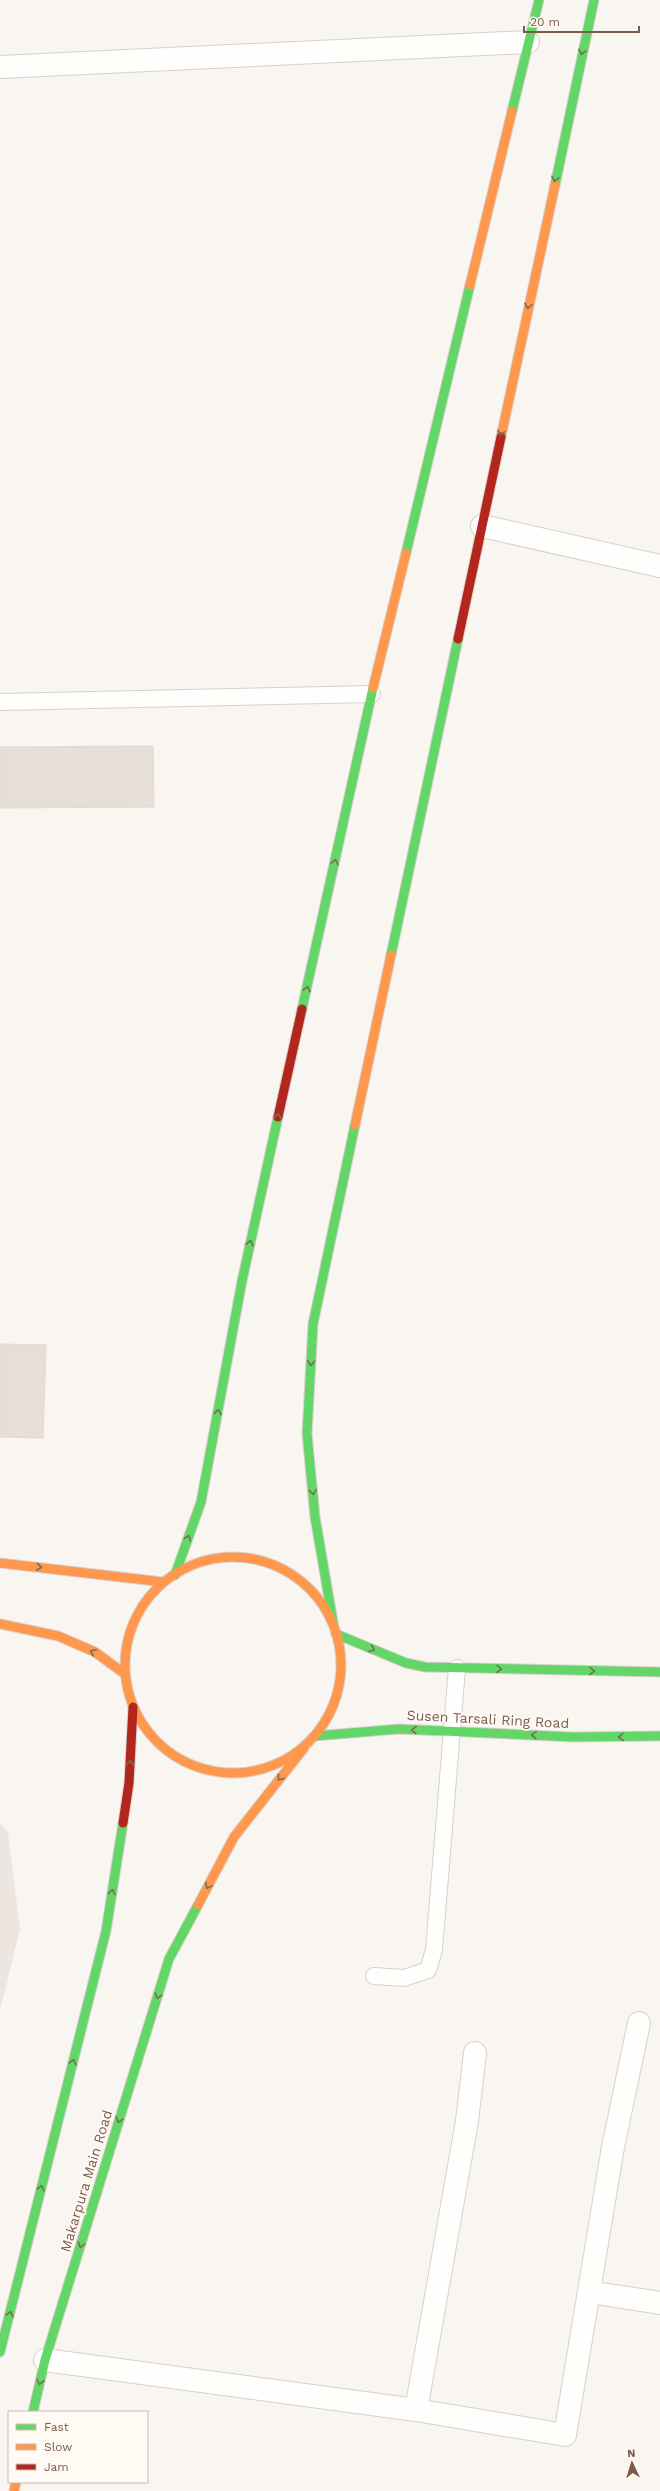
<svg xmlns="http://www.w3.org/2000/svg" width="660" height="2491" font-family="'Work Sans',sans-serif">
<rect width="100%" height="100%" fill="#f9f5f0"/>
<!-- industrial -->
<path fill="#ede5e0" d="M0,1822L8,1833L20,1929L0,2010Z"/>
<!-- building -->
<path fill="#e6ded7" stroke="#e2d8d2" d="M153,746L154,807L0,808V747Z
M0,1344L46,1345L43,1438L0,1437Z"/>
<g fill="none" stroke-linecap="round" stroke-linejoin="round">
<!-- lane casing -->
<g stroke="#d7d1cb" stroke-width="18">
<path id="lane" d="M0,702L372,694
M374,1976L404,1978L428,1970L434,1950L457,1668"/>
</g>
<!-- street casing -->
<g stroke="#d7d1cb" stroke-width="24">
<path id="street" d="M0,67L528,42
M482,526L660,566
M589,2292L660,2303
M45,2360L416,2410L565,2435L613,2147L639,2023
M416,2410L467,2121L475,2053"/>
</g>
<!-- fast casing -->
<g stroke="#dad1cc" stroke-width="11">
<path id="fast" d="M512,111L539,0
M555,185L594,0
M406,553L470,285
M391,955L458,639
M302,1009L373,688
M175,1575L201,1502L242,1281L278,1117
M333,1622L315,1517L307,1434L313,1324L355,1125
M336,1634L406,1663L425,1667L660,1672
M315,1736L399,1729L573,1737L660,1736
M0,2352L106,1931L123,1823
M33,2412L45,2360L169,1959L198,1905"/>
</g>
<!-- slow casing -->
<g stroke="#dad1cc" stroke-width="11">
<path id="slow" d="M470,285L512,111
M501,437L555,185
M373,688L406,553
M355,1125L391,955
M125 1665a108 108 0 1 1 216 0a108 108 0 1 1-216 0Z
M0,1563L163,1582
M0,1624L58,1636L95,1652L125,1674
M198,1905L234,1837L304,1748
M14,2491L16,2482"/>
</g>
<!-- jam casing -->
<g stroke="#dad1cc" stroke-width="11">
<path id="jam" d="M458,639L501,437
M278,1117L302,1009
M123,1823L129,1783L133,1707"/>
</g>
<!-- lane -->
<use href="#lane" stroke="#fefefd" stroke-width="16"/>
<!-- street -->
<use href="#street" stroke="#fefefd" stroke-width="22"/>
<!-- fast -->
<use href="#fast" stroke="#63d668" stroke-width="9"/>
<!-- slow -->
<use href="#slow" stroke="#ff974d" stroke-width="9"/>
<!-- jam -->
<use href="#jam" stroke="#b3261e" stroke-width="9"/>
</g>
<!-- one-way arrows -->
<defs><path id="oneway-chevron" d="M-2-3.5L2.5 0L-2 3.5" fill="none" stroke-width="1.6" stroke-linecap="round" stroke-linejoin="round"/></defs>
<g stroke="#776e51">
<use href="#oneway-chevron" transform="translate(582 52) rotate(102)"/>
<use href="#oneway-chevron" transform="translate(555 179) rotate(102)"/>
<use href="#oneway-chevron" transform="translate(528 306) rotate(102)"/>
<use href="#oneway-chevron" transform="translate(501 433) rotate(102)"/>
<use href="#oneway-chevron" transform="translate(335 862) rotate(-78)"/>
<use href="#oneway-chevron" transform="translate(307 989) rotate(-78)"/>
<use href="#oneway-chevron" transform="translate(278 1116) rotate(-78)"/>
<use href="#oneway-chevron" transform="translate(250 1243) rotate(-78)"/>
<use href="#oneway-chevron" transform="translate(311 1363) rotate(93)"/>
<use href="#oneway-chevron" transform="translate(218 1412) rotate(-79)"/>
<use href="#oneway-chevron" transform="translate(313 1492) rotate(84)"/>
<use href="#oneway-chevron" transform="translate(188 1538) rotate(-70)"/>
<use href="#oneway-chevron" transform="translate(39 1567) rotate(6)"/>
<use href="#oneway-chevron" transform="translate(372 1649) rotate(23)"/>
<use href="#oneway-chevron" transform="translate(93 1652) rotate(-153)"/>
<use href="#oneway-chevron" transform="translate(499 1669) rotate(2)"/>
<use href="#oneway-chevron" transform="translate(592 1671) rotate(1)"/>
<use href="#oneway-chevron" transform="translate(414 1730) rotate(-177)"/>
<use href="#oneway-chevron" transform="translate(534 1735) rotate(-177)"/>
<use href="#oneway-chevron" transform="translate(621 1737) rotate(179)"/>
<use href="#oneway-chevron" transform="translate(130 1763) rotate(-87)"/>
<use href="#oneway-chevron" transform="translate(280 1778) rotate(128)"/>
<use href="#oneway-chevron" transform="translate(208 1886) rotate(118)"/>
<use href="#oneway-chevron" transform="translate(112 1892) rotate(-81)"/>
<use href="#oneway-chevron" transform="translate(158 1996) rotate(107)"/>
<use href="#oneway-chevron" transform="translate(73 2062) rotate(-76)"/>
<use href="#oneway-chevron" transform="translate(119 2120) rotate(107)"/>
<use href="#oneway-chevron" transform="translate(41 2188) rotate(-76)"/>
<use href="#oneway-chevron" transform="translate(81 2245) rotate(107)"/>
<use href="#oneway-chevron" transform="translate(10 2314) rotate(-76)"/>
<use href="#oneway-chevron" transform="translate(40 2382) rotate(103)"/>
</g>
<g text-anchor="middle" stroke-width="3.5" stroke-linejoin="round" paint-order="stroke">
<!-- street labels -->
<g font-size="14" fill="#7a5c4d" stroke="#fffaf3">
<text transform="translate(488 1719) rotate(3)" y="5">Susen Tarsali Ring Road</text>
<text transform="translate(86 2181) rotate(-73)" y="5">Makarpura Main Road</text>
</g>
</g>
<!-- legend -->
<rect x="8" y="2411" width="140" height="72" fill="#fffaf3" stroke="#cabbb1"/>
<rect x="16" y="2424" width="20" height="6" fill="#63d668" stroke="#cabbb1"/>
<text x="44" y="2431" font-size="12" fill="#7a5c4d">Fast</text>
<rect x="16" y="2444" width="20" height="6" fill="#ff974d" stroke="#cabbb1"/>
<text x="44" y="2451" font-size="12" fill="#7a5c4d">Slow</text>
<rect x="16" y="2464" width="20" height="6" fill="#b3261e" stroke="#cabbb1"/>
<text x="44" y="2471" font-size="12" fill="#7a5c4d">Jam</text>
<!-- north arrow -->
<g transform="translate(632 2463) rotate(356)" stroke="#fffaf3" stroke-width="3" paint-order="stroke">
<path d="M0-3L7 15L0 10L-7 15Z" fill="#7a5c4d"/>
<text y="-6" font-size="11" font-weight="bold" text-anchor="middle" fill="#7a5c4d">N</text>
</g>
<!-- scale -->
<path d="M524 26v6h115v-6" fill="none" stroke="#7a5c4d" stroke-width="2"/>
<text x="530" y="26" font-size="12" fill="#7a5c4d" stroke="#fffaf3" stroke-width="3" paint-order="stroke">20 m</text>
</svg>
